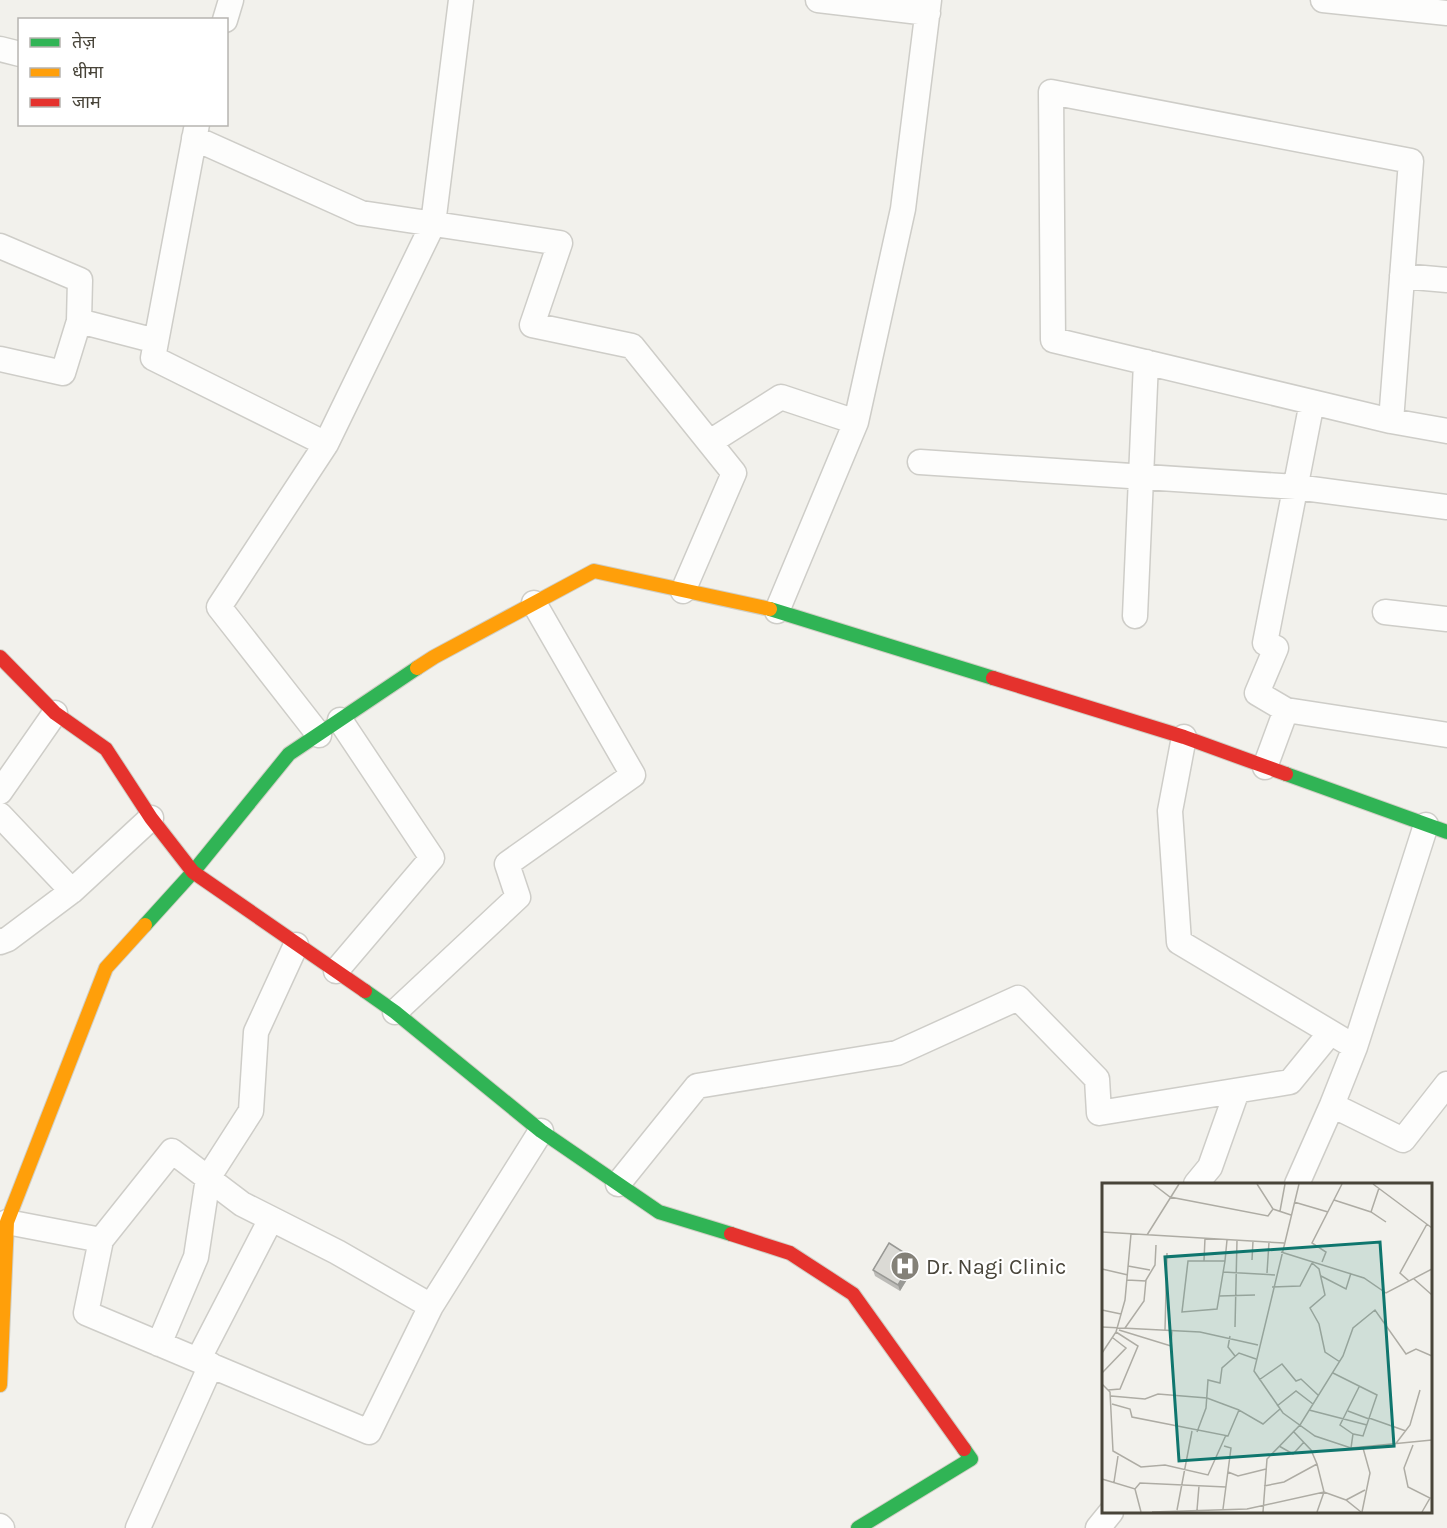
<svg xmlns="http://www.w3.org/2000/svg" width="1447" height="1528" font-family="Karla,'Noto Sans Devanagari',sans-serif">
<rect width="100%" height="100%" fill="#f2f1ec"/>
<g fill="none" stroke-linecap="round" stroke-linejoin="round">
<!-- street casing -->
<g stroke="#cecdc8" stroke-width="27">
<path id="street" d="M818,0L928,13
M1323,0L1447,13
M225,20L231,0
M0,49L20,54
M197,124L153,358L326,444L219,607L319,735
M194,138L361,213L560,243L532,325L632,346L734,473L683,591
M0,246L80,280L79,321L156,341
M1402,276L1447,280
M0,359L63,373L79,321
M1391,421L1411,161L1051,92L1053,340L1391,421L1447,431
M710,442L781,397L856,422
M326,444L433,224L461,0
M920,462L1296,487L1447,507
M777,611L856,422L903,209L929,0
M1385,612L1447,619
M1135,616L1146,362
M1286,710L1447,735
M1184,737L1170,811L1179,942L1355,1047
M1265,767L1286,710L1257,693L1276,648L1265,643L1312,402
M0,792L55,713
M0,815L72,891
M0,942L8,939L72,891L151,818
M336,971L432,858L340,720
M395,1012L518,897L507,864L633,775L534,603
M1332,1105L1403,1140L1447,1084
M618,1184L697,1086L897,1053L1018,998L1097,1079L1099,1113L1290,1082L1330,1033
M1196,1184L1210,1167L1237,1091
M1297,1184L1332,1105L1355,1047L1426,825
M7,1222L101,1240L86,1313L369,1432L431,1306L541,1131
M101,1240L172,1151L242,1204L337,1252L431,1306
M159,1344L196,1257L208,1178L251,1111L256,1032L296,945
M198,1360L271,1219
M0,1526L2,1528
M138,1528L211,1365
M1098,1528L1111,1512"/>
</g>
<!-- fast casing -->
<g stroke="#d0cec4" stroke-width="16">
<path id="fast" d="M770,609L993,678
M1286,774L1447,832
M145,925L193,872L289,754L417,668
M365,991L395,1012L541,1131L659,1212L731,1234
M858,1528L971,1459L964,1449"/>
</g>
<!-- slow casing -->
<g stroke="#d0cec4" stroke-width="16">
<path id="slow" d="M417,668L434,657L594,571L770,609
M0,1385L7,1222L106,968L145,925"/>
</g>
<!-- jam casing -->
<g stroke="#d0cec4" stroke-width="16">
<path id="jam" d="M0,657L55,713L106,749L151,818L193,872L365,991
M993,678L1184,737L1286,774
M731,1234L790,1253L853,1294L964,1449"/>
</g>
<!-- street -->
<use href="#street" stroke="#fdfdfc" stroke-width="24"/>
<!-- fast -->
<use href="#fast" stroke="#30b455" stroke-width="14"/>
<!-- slow -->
<use href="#slow" stroke="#ff9f0a" stroke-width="14"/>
<!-- jam -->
<use href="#jam" stroke="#e5322d" stroke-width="14"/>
</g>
<!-- wall -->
<path fill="#bcbbb7" d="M916,1265L900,1291L875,1276L873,1270Z"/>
<!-- shaded-wall -->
<path fill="#999995" d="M914,1259L916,1265L900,1291L898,1285Z"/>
<!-- building -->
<path fill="#dbdad5" stroke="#999995" stroke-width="1.5" d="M889,1243L914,1259L898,1285L873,1270Z"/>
<!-- icons -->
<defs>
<g id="hospital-disc" transform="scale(1.5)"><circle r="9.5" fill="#848178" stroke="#fff"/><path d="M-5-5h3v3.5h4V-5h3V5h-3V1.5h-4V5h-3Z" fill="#fff"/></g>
</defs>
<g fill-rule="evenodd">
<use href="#hospital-disc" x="905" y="1266"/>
</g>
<g text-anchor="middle" stroke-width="4.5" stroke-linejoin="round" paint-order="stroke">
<!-- poi labels -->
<g font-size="22" fill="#484439" stroke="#fff" text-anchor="start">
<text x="926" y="1274">Dr. Nagi Clinic</text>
</g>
</g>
<!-- overview -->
<g transform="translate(1102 1183)">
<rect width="330" height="330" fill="#f2f1ec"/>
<path fill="none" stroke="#aeaca4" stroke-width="1.5" d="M51,1L68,14L166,33L171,26M155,1L171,26L189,32M197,1L152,188L181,230L213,253L249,265L330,257M271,1L330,45M232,17L269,29L284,39M192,19L226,29M178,28L183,1M269,29L277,5M0,49L182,60M45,52L77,1M179,69L262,95L284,110L330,86M150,77L151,58M102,78L103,55M123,78H86L80,129L115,126L123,78L125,57M220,79L224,69L210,60L240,1M210,80L217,86L223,112L208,125L217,141L223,169L238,179M26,83L48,87M0,86L26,92M121,89L173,92M165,90L167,59M219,93L244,106L249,90M312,96L330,112M25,97L44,98M307,98L298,90L325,41M170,104L198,103L210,80M117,113L153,112M0,127L19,131M0,144L98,149L156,162M133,144L135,57M23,145L42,118L44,97L53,82L54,62M17,147L69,163L70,147M63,147L65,70M128,153L126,164L133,173M0,170L14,149L23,117L29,51M0,190L24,165L11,155M231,190L275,212L261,253L251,251L249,265M157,197L180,181L194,198L199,196L216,212M0,201L8,209L11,268L39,284L63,282L106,292L124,252M6,207L18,206L36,163L14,149M9,213L43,216L56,211L105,215L137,227M10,221L28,226L30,234L126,253L137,227L161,241L178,226M175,223L194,208L211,221M207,227L265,242M246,228L267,236M267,235L304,248M191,248L209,267L215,281L222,309L215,329M95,249L104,225L106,197L118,200L120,185L137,170L154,176M251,251L238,242L257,204M311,262L302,285L306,304L328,315L320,329M177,263L191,271L202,259M292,263L308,242L318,207M126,289L136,293L164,286M0,296L33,306L38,300L124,304M12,299L16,273M162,303L182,299L215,281M33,306L39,329M244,317L263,307M121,326L129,265L122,263M75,327L90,248M95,327L97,303M50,329L145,326L222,309L244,317L259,329M161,329L165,276L198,242L241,173L251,145L273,127L304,171L314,166L330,173M260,329L268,290L261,265"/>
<path fill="#0f766e" fill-opacity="0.15" stroke="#0f766e" stroke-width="3" d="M278,59L292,263L77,278L63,74Z"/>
<rect width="330" height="330" fill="none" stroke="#484439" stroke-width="3"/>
</g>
<!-- legend -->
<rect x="18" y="18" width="210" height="108" fill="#ffffff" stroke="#b6b4b0" stroke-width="1.5"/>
<rect x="30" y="38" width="30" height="9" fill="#30b455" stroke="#b6b4b0" stroke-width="1.5"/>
<text x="72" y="48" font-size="18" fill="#484439">तेज़</text>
<rect x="30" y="68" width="30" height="9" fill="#ff9f0a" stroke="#b6b4b0" stroke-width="1.5"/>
<text x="72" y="78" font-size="18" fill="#484439">धीमा</text>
<rect x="30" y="98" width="30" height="9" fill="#e5322d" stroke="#b6b4b0" stroke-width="1.5"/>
<text x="72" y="108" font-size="18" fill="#484439">जाम</text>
</svg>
